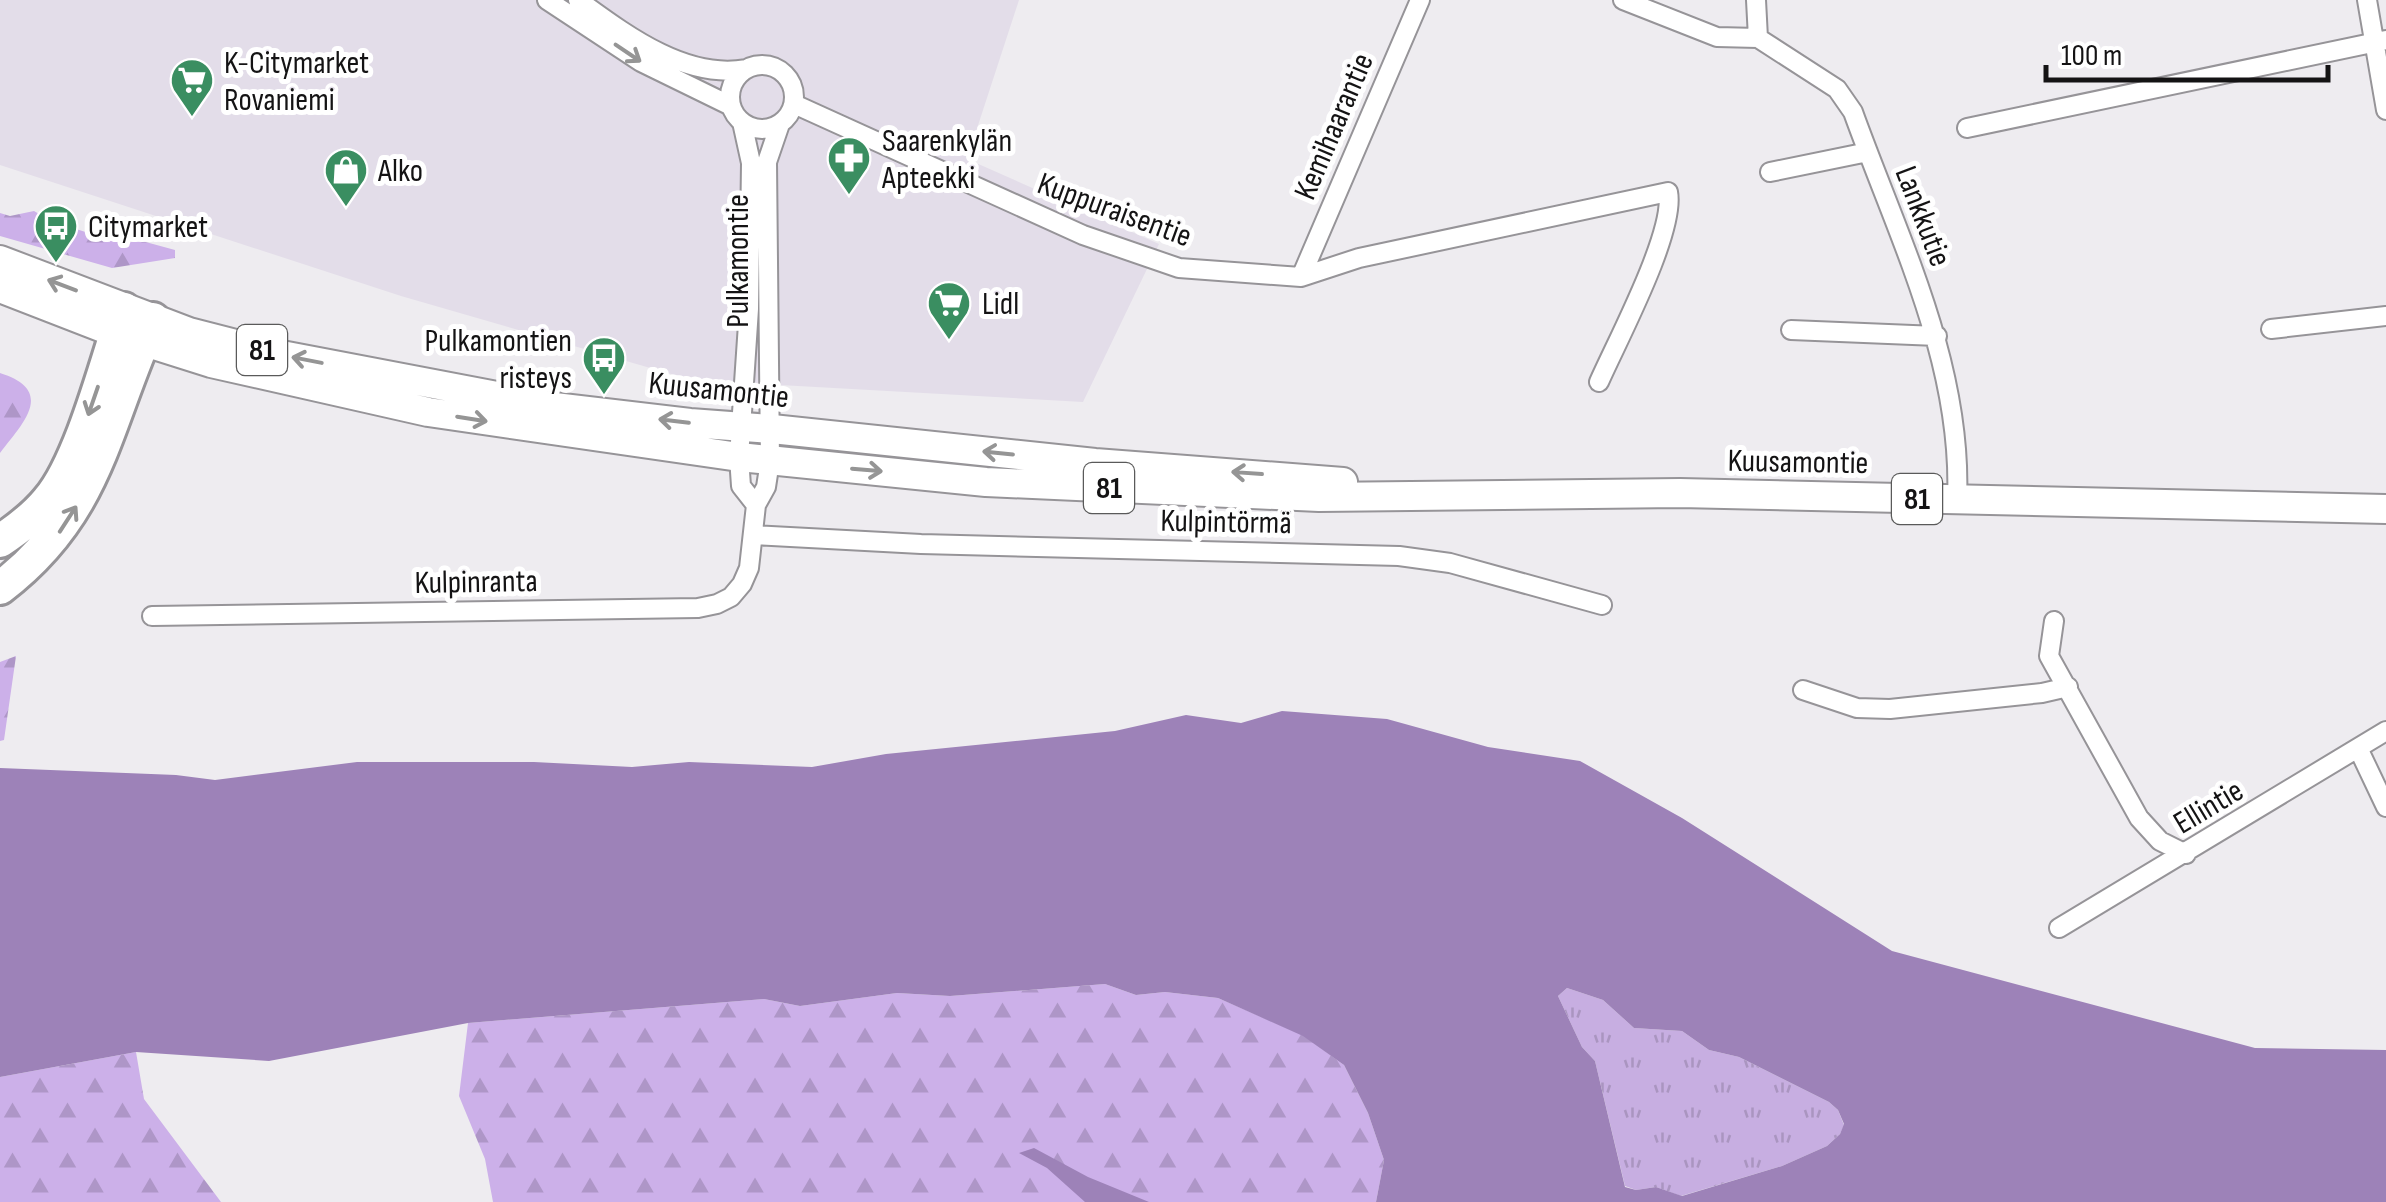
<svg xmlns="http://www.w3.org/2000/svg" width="2386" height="1202" font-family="'Sofia Sans Condensed',sans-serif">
<defs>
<pattern id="grass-tufts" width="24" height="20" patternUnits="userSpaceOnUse" patternTransform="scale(2.5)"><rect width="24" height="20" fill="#c7aee1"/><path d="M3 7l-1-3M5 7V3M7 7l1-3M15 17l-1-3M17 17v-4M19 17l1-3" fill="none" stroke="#aa95c0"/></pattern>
<pattern id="forest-firs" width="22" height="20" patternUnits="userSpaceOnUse" patternTransform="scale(2.5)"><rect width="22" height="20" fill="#ccb0e9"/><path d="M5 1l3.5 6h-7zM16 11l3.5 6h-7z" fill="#ae96c7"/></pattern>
</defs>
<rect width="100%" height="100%" fill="#eeecf0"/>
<!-- built -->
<path fill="#e3dde9" d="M0,0H1019L967,159L1159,244L1083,402L692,380L401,296L0,165Z"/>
<!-- grass -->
<path fill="url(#grass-tufts)" d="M1567,988L1603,1000L1634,1028L1682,1031L1709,1050L1739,1057L1829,1102L1838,1110L1844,1125L1840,1134L1827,1146L1782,1166L1681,1196L1656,1187L1636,1190L1625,1186L1595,1061L1582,1047L1558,996Z"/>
<!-- forest -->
<path fill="url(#forest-firs)" d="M34,211L51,221L120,243L142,241L175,250V258L112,268L0,236V213L10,216Z
M0,373C57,391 22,424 0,453Z
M16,656L4,740L0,741V662Z
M1105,984L1136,995L1165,992L1218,998L1303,1035L1344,1065L1368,1113L1384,1160L1376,1202H493L485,1159L459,1096L468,1023L764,999L800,1006L897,993L950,996Z
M136,1052L144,1099L221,1202H0V1077Z"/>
<!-- water -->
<path fill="#9d82b8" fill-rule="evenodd" d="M1282,711L1387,719L1488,747L1580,761L1682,818L1892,951L2255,1048L2386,1050V1202H1376L1384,1160L1368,1113L1344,1065L1303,1036L1218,998L1165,992L1136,995L1105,984L950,996L897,993L800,1006L764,999L468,1023L269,1061L136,1052L0,1077V768L176,775L215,780L357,762H534L632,767L689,762L812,767L886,754L1115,731L1186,715L1241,723ZM1567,988L1603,1000L1634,1028L1682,1031L1709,1050L1739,1057L1829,1102L1838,1110L1844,1124L1840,1134L1827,1146L1782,1166L1682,1196L1656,1187L1636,1190L1625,1187L1595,1061L1582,1047L1558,996Z
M1034,1148L1088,1177L1149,1202H1085L1047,1168L1019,1153Z"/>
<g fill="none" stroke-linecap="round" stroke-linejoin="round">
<!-- street casing -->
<g stroke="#969498" stroke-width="22">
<path id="street" d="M547,0L641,62L731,106
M578,0C625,34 685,80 746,69
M1623,0L1717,37L1758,38L1837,89L1853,112C1898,237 1963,364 1957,500
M1756,0L1758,38
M2367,0L2386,110
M730 97a32 32 0 1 1 64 0a32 32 0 1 1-64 0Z
M794,104L1083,235L1179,268L1301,277L1359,258L1668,192C1676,231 1617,341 1599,382
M742,122L751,163L749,309L739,457L741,486L756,505
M1967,128L2386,40
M1770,172L1868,152
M1301,277L1420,0
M2271,329L2386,316
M1791,330L1937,336
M753,535L921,544L1399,556L1450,563L1602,605
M152,616L698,608L717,604L731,597L742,584L749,568L756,505L766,487L770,461L767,162L780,124
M2054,621L2049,656L2139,818L2160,841L2186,854
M1803,690L1857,708L1890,709L2042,693L2068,687
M2358,748L2386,807
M2059,928L2386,731"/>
</g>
<!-- primary casing -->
<g stroke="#969498" stroke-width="32">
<path id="primary" d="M0,260L189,332L271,353L554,407L690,423L772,429L1095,463L1343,482
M0,288L116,333L211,363L428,412L739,457L986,482L1319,497L1680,493L2386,509"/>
</g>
<!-- highway casing -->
<g stroke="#969498" stroke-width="38">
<path id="highway" d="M0,541C18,529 35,516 48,500C81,462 107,359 124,309
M0,588C100,512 104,425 153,319"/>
</g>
<!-- street -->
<use href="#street" stroke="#fff" stroke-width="18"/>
<!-- primary -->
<use href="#primary" stroke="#fff" stroke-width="28"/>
<!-- highway -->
<use href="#highway" stroke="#fff" stroke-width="32"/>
</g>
<!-- one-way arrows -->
<defs><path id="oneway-shaft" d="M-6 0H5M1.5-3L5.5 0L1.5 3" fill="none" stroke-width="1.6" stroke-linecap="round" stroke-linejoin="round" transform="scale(2.5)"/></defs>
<g stroke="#959595">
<use href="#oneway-shaft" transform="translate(628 53) rotate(34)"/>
<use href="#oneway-shaft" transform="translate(62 285) rotate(-159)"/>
<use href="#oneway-shaft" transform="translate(307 360) rotate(-169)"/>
<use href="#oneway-shaft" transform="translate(93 401) rotate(109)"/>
<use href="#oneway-shaft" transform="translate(472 419) rotate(9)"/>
<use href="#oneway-shaft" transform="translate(674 421) rotate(-173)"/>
<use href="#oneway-shaft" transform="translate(998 453) rotate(-174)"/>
<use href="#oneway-shaft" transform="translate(867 470) rotate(5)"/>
<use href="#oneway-shaft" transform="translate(1247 473) rotate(-176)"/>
<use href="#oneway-shaft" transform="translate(68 519) rotate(-57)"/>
</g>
<!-- icons -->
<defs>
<g id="supermarket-pin" transform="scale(2.25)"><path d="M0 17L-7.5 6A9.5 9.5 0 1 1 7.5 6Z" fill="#3a8e61" stroke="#fff"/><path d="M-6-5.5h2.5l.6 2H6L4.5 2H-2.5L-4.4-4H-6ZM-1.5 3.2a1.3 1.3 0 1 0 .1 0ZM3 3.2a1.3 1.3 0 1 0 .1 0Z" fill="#fff"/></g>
<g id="pharmacy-pin" transform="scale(2.25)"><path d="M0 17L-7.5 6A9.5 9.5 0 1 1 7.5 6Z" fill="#3a8e61" stroke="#fff"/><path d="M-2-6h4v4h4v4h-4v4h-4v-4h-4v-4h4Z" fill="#fff"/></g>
<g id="shop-pin" transform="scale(2.25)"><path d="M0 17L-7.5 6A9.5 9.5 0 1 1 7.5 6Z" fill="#3a8e61" stroke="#fff"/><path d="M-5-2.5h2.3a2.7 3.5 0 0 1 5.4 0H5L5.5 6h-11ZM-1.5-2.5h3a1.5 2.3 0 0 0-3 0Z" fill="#fff"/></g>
<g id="bus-pin" transform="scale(2.25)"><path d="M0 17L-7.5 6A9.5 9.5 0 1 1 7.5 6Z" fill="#3a8e61" stroke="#fff"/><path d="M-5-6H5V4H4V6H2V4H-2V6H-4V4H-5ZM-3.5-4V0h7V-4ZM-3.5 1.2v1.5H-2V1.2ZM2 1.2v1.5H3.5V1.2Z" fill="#fff"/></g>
</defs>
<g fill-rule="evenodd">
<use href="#supermarket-pin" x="192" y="80"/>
<use href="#pharmacy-pin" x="849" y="158"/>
<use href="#shop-pin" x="346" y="170"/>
<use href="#bus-pin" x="56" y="226"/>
<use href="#supermarket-pin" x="949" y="303"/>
<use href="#bus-pin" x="604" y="358"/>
</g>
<g text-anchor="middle" stroke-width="10" stroke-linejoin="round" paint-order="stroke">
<!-- shield labels -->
<g fill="#fff" stroke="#5a5a5a" stroke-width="2.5">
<rect x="237" y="325" width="50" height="50" rx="8"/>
<rect x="1084" y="463" width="50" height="50" rx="8"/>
<rect x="1892" y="474" width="50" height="50" rx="8"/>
</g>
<g font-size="30" font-weight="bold" fill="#141314">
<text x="262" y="360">81</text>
<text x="1109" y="498">81</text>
<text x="1917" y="509">81</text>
</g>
<!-- poi labels -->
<g font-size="32" fill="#141314" stroke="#fff" text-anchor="start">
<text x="224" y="73">K-Citymarket<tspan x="224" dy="37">Rovaniemi</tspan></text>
<text x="882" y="151">Saarenkylän<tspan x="882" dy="37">Apteekki</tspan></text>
<text x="378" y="181">Alko</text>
<text x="88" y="237">Citymarket</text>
<text x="982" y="314">Lidl</text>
<text x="572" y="351" text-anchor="end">Pulkamontien<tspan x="572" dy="37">risteys</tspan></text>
</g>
<!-- street labels -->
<g font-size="32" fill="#141314" stroke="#fff">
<text transform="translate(1333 126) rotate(-67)" y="11">Kemihaarantie</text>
<text transform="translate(1115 209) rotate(20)" y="11">Kuppuraisentie</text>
<text transform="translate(1924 216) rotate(69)" y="11">Lankkutie</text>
<text transform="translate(737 261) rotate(-90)" y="11">Pulkamontie</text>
<text transform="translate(719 389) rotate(6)" y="11">Kuusamontie</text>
<text transform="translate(1798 461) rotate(1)" y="11">Kuusamontie</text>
<text transform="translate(1226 521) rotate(1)" y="11">Kulpintörmä</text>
<text transform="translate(476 581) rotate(-1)" y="11">Kulpinranta</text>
<text transform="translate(2208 806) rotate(-31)" y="11">Ellintie</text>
</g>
</g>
<!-- scale -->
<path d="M2046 65v15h282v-15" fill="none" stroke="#141314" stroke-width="5"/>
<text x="2061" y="65" font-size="30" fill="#141314" stroke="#ffffff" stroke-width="8" paint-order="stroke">100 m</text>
</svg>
